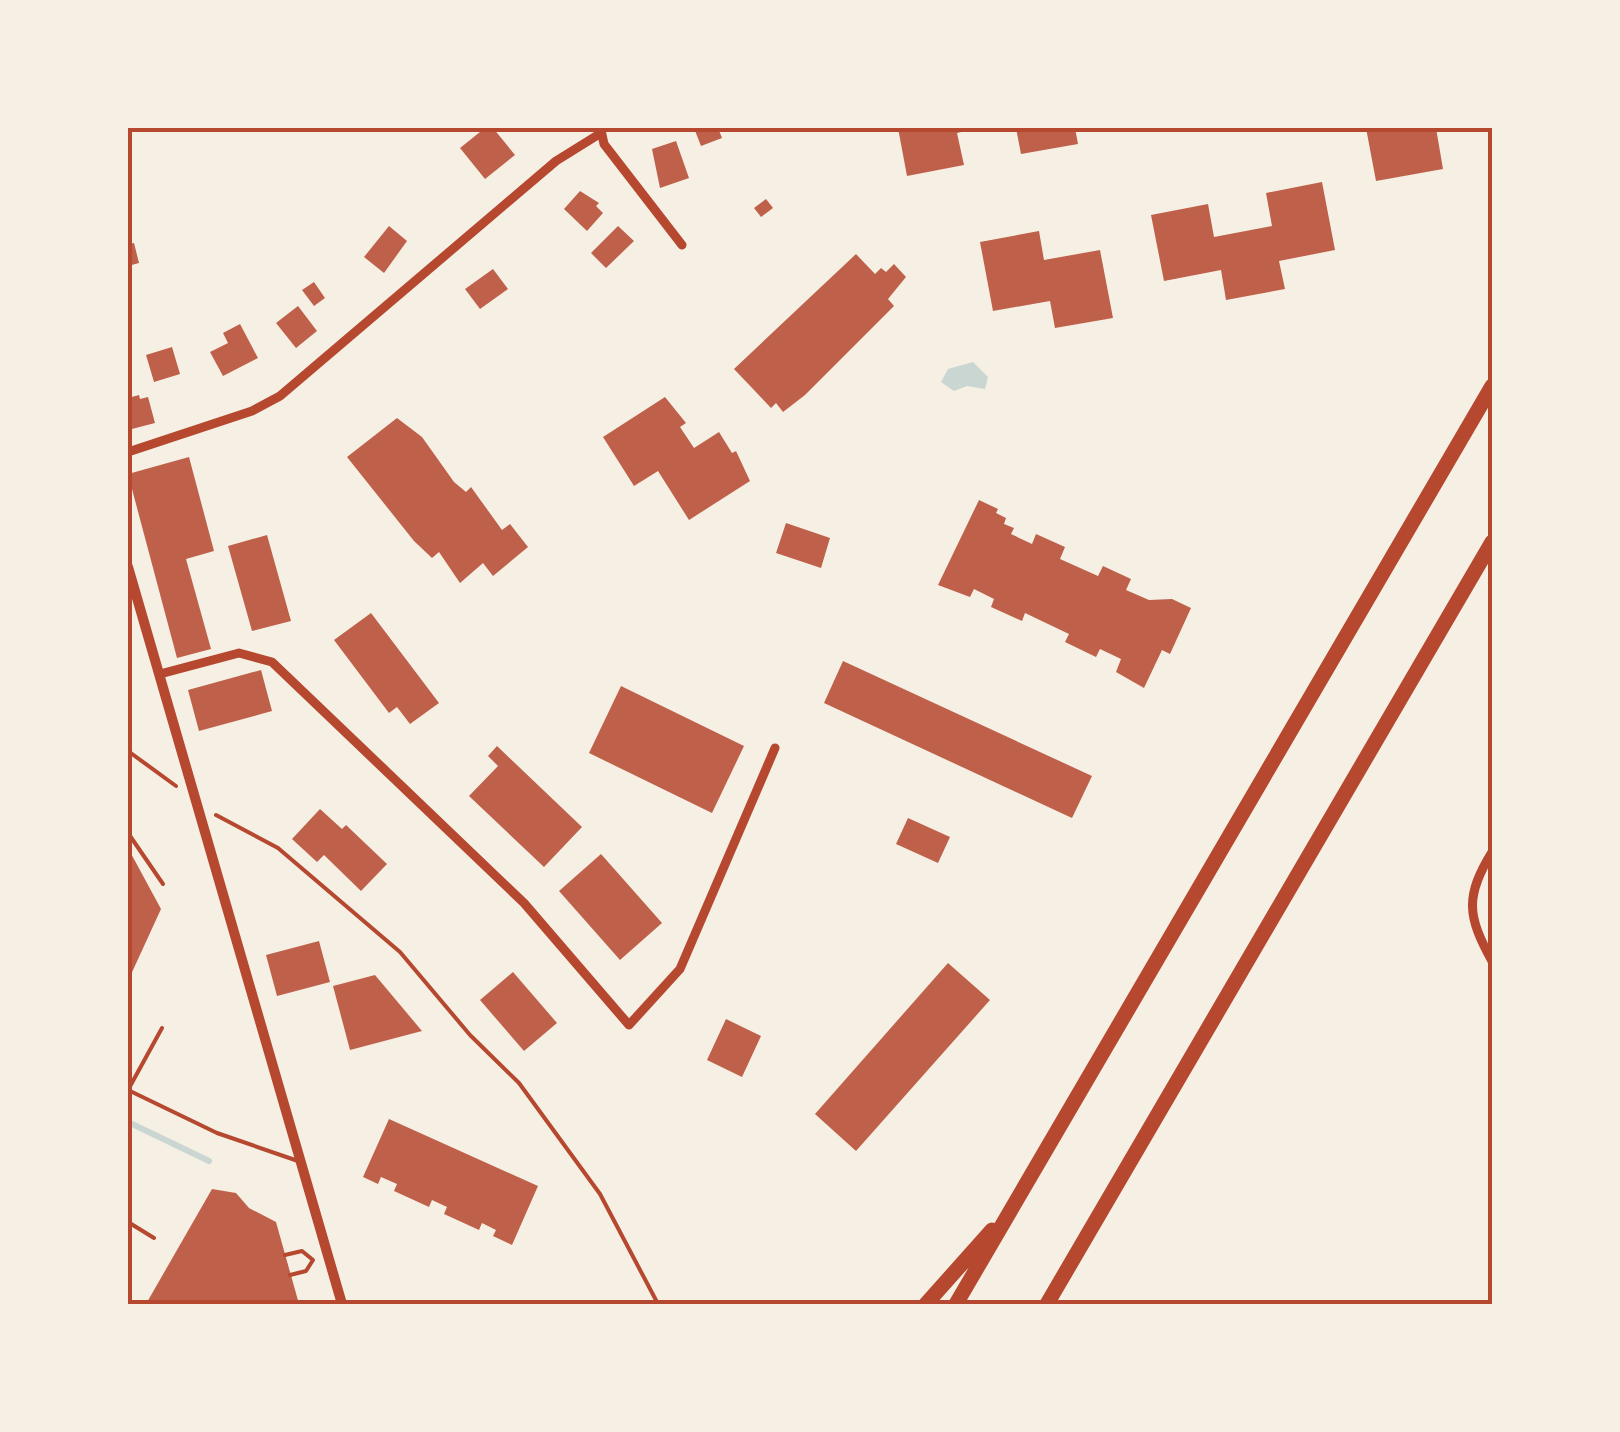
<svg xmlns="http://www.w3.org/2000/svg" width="1620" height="1432" font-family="'Fira Sans',sans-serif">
<rect width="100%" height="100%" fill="#f6efe4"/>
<!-- water -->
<path fill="#c9d6d2" d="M973,362L988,377L985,389L967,386L954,391L941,382L948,369Z"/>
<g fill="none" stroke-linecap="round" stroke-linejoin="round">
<!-- stream -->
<path stroke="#c9d6d2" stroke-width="6" d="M128,1122L209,1161"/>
</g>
<!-- building -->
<path fill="#bf614a" d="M485,128H493L515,155L485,179L460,148Z
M694,128H718L722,138L701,146Z
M898,128H974V129L957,133L964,165L907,176Z
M1016,128H1075L1078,144L1021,154Z
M1366,128H1436L1443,169L1376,181Z
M676,141L689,178L660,188L652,149Z
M1322,182L1335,250L1279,261L1285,289L1226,300L1221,270L1164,281L1151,215L1208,204L1214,237L1272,226L1266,193Z
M580,191L599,203L596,206L603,213L587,231L564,209Z
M766,199L773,208L761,217L754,208Z
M389,226L407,241L384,273L364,257Z
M618,226L634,241L606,268L591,253Z
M1039,231L1044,260L1100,250L1113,318L1055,328L1050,301L993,311L980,242Z
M134,243L139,263L128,266V244Z
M856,254L875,274L881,268L886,272L894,264L906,277L888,299L894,306L805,395L783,412L776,403L771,408L734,369Z
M493,269L508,289L480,309L465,289Z
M314,282L325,298L314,306L302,290Z
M298,306L317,331L296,348L276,323Z
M240,324L258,358L223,376L210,352L228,343L223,333Z
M172,347L180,374L154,382L146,355Z
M139,395L140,399L148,397L155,423L128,430V398Z
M665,397L686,423L680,427L694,448L719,432L732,453L736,451L750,481L689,520L658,471L634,486L603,437Z
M397,418L422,437L454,482L466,492L471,487L502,530L510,524L528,547L493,576L483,563L460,583L439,552L432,558L414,541L347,457Z
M189,457L214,551L186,559L211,649L177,658L128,474Z
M979,500L998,509L996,513L1006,518L1004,524L1014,528L1011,534L1032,544L1036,534L1065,547L1060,559L1098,576L1103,566L1131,579L1126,590L1149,600L1172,599L1191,608L1170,654L1162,650L1144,688L1116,672L1121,659L1100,649L1096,657L1065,642L1069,634L1025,613L1022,621L991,607L994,599L974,589L970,597L938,585Z
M786,523L830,538L821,568L776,553Z
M267,535L291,621L252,631L228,546Z
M371,613L439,703L410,724L397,707L389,713L334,640Z
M843,661L1092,776L1072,818L824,703Z
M261,670L272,711L199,731L188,690Z
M621,686L744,746L712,813L589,753Z
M497,746L582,827L544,867L469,796L498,766L488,756Z
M320,809L342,829L346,825L387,864L361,891L324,855L317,862L292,839Z
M908,818L950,837L938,863L896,844Z
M128,848L161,909L128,981Z
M601,854L662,923L620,960L559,891Z
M319,941L330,982L277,996L266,955Z
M948,963L990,1000L856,1151L815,1114Z
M513,972L557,1023L524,1051L480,1000Z
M375,975L422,1031L350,1050L333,986Z
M726,1019L761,1036L742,1077L707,1060Z
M389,1119L538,1186L512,1245L493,1236L496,1230L482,1223L479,1230L444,1214L447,1207L432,1200L429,1207L394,1191L397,1184L381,1177L378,1184L363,1177Z
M212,1189L236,1193L249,1208L276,1222L299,1304H146Z"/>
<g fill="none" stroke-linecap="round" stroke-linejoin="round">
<!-- path -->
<path stroke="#b5482f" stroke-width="4" d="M128,751L176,786
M216,815L278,848L400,952L470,1035L519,1083L600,1194L658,1304"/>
<!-- service -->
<path stroke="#b5482f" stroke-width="4" d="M128,833L163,884
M128,1090L217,1133L298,1161
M128,1090L162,1028
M128,1222L154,1238
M285,1255L302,1251L313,1260L306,1271L290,1275"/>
<!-- minor -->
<path stroke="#b5482f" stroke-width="9" d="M601,130L604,144L682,245
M128,452L252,411L280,396L556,161L601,133
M160,674L239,653L272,662L524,903L629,1025L680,969L775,748
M1492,852C1465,896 1467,916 1492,961"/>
<!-- tertiary -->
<path stroke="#b5482f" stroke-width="10" d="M128,567L342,1304"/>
<!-- motorway -->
<path stroke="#b5482f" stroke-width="15" d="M926,1304L992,1230
M956,1304L1492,386
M1047,1304L1492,542"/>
</g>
<!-- border -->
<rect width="1620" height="1432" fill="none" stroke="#f6efe4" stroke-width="260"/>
<rect x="130" y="130" width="1360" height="1172" fill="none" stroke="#b5482f" stroke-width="4"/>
</svg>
